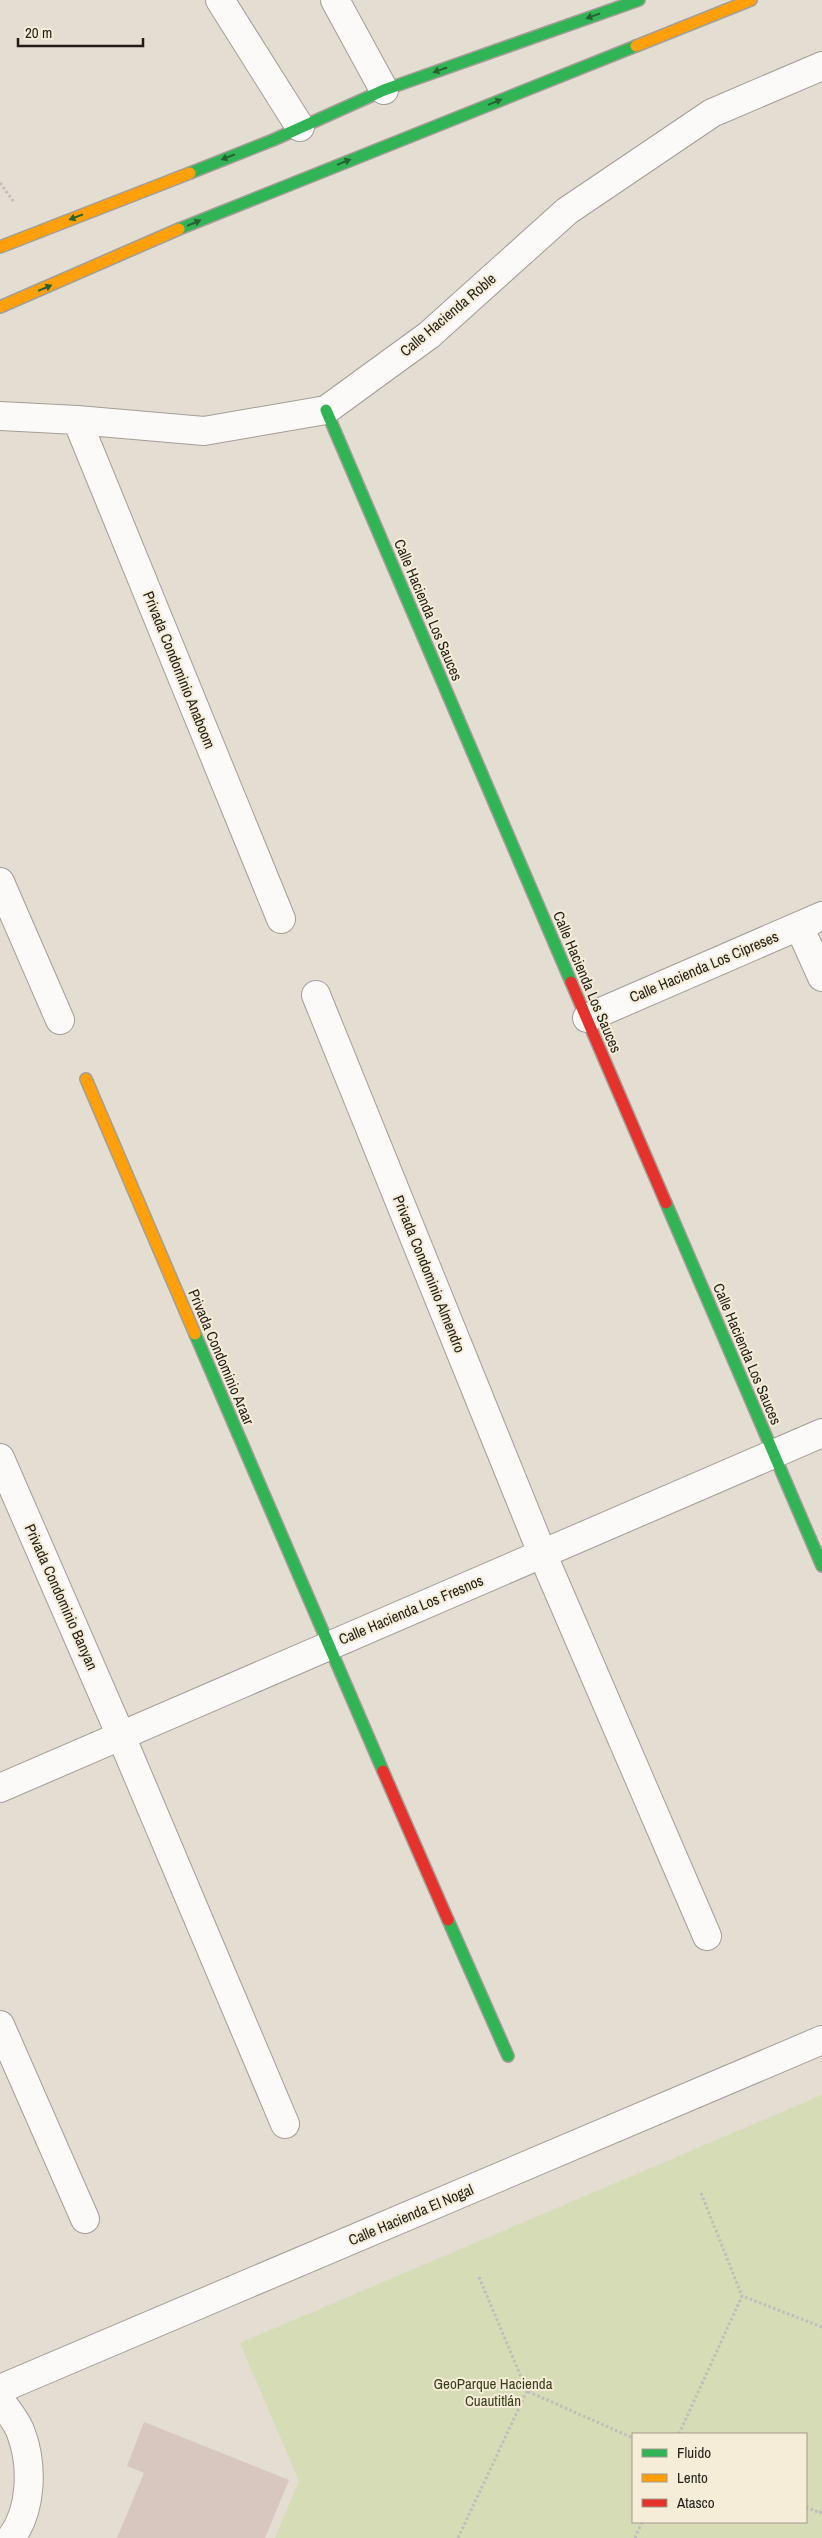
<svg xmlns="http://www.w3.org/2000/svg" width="822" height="2538" font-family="'Archivo Narrow',sans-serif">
<rect width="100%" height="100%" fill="#e3ddd2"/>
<!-- green -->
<path fill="#d6dcb5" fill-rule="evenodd" d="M822,2095V2538H275L299,2481L240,2343ZM633,2434H806V2522H633Z"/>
<!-- building -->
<path fill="#d8c7bf" d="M144,2422L289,2480L265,2538H117L144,2473L127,2466Z"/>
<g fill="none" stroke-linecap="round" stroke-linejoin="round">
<!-- street casing -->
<g stroke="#a39e96" stroke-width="30">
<path id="street" d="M220,0L300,127
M335,0L384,90
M0,416L77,420L204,431L326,410L429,335L567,211L712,113L822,66
M77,420L281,919
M0,882L60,1020
M799,926L822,977
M316,995L542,1553L707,1936
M587,1018L822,916
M0,1458L121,1736L285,2124
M0,1788L822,1433
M0,2025L85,2219
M0,2389L822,2040
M0,2400C7,2410 17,2421 21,2433C33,2465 32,2510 11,2538"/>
</g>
<!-- fast casing -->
<g stroke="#a39e96" stroke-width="14">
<path id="fast" d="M190,173L273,140L384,90L639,0
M179,229L636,46
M326,410L571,982
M666,1203L822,1566
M195,1334L383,1771
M448,1920L508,2056"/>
</g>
<!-- slow casing -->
<g stroke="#a39e96" stroke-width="14">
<path id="slow" d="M636,46L751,0
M0,247L190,173
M0,307L179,229
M86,1079L195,1334"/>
</g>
<!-- jam casing -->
<g stroke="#a39e96" stroke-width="14">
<path id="jam" d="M571,982L666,1203
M383,1771L448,1920"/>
</g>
<!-- path -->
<path stroke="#c0bebb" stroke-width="3" stroke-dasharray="2.5 2.5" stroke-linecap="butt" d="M0,183L14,202
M701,2193L742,2296
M479,2277L527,2391L633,2438
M679,2434L742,2296L822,2327
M806,2507L820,2513L822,2508
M458,2538L527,2391
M635,2538L642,2522"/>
<!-- street -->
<use href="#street" stroke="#fbfaf8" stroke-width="28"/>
<!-- fast -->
<use href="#fast" stroke="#30b455" stroke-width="11"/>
<!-- slow -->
<use href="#slow" stroke="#ff9f0a" stroke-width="11"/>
<!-- jam -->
<use href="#jam" stroke="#e5322d" stroke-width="11"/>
</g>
<!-- one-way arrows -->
<defs><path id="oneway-solid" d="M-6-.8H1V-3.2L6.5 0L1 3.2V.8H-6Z" transform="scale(1.25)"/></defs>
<g fill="#286132">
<use href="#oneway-solid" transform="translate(593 16) rotate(161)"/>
<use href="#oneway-solid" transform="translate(440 70) rotate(161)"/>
<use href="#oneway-solid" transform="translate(495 102) rotate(-22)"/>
<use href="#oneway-solid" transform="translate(228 157) rotate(159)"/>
<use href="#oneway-solid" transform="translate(344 162) rotate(-22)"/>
<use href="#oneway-solid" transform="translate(76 217) rotate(159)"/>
<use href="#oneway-solid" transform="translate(194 223) rotate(-23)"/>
<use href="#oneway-solid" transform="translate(45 288) rotate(-23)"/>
</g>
<g text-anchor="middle" stroke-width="4" stroke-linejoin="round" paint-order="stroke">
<!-- street labels -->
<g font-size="15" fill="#211d16" stroke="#f6edd9">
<text transform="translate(448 315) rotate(-40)" y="5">Calle Hacienda Roble</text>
<text transform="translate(428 610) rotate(67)" y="5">Calle Hacienda Los Sauces</text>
<text transform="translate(179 670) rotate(68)" y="5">Privada Condominio Anaboom</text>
<text transform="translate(704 967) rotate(-23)" y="5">Calle Hacienda Los Cipreses</text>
<text transform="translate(587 982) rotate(67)" y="5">Calle Hacienda Los Sauces</text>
<text transform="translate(429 1274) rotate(68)" y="5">Privada Condominio Almendro</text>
<text transform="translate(747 1354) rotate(67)" y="5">Calle Hacienda Los Sauces</text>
<text transform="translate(221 1357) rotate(67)" y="5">Privada Condominio Araar</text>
<text transform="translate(61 1597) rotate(66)" y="5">Privada Condominio Banyan</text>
<text transform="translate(411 1610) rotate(-23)" y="5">Calle Hacienda Los Fresnos</text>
<text transform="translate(411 2215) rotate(-23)" y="5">Calle Hacienda El Nogal</text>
</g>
<!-- park labels -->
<g font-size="15" fill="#373f18" stroke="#f6edd9">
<text x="493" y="2389">GeoParque Hacienda<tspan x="493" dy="17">Cuautitlán</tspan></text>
</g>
</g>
<!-- legend -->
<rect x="632" y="2433" width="175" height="90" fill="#f6edd9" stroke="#a19a8b"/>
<rect x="642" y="2449" width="25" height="8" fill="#30b455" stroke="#a19a8b"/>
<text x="677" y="2458" font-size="15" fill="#211d16">Fluido</text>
<rect x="642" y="2474" width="25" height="8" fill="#ff9f0a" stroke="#a19a8b"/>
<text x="677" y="2483" font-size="15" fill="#211d16">Lento</text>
<rect x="642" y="2499" width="25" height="8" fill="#e5322d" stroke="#a19a8b"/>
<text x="677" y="2508" font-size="15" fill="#211d16">Atasco</text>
<!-- scale -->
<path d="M18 38v8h125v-8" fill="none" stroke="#211d16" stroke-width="2.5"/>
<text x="25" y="38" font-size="15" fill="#211d16" stroke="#f6edd9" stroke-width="4" paint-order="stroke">20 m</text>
</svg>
